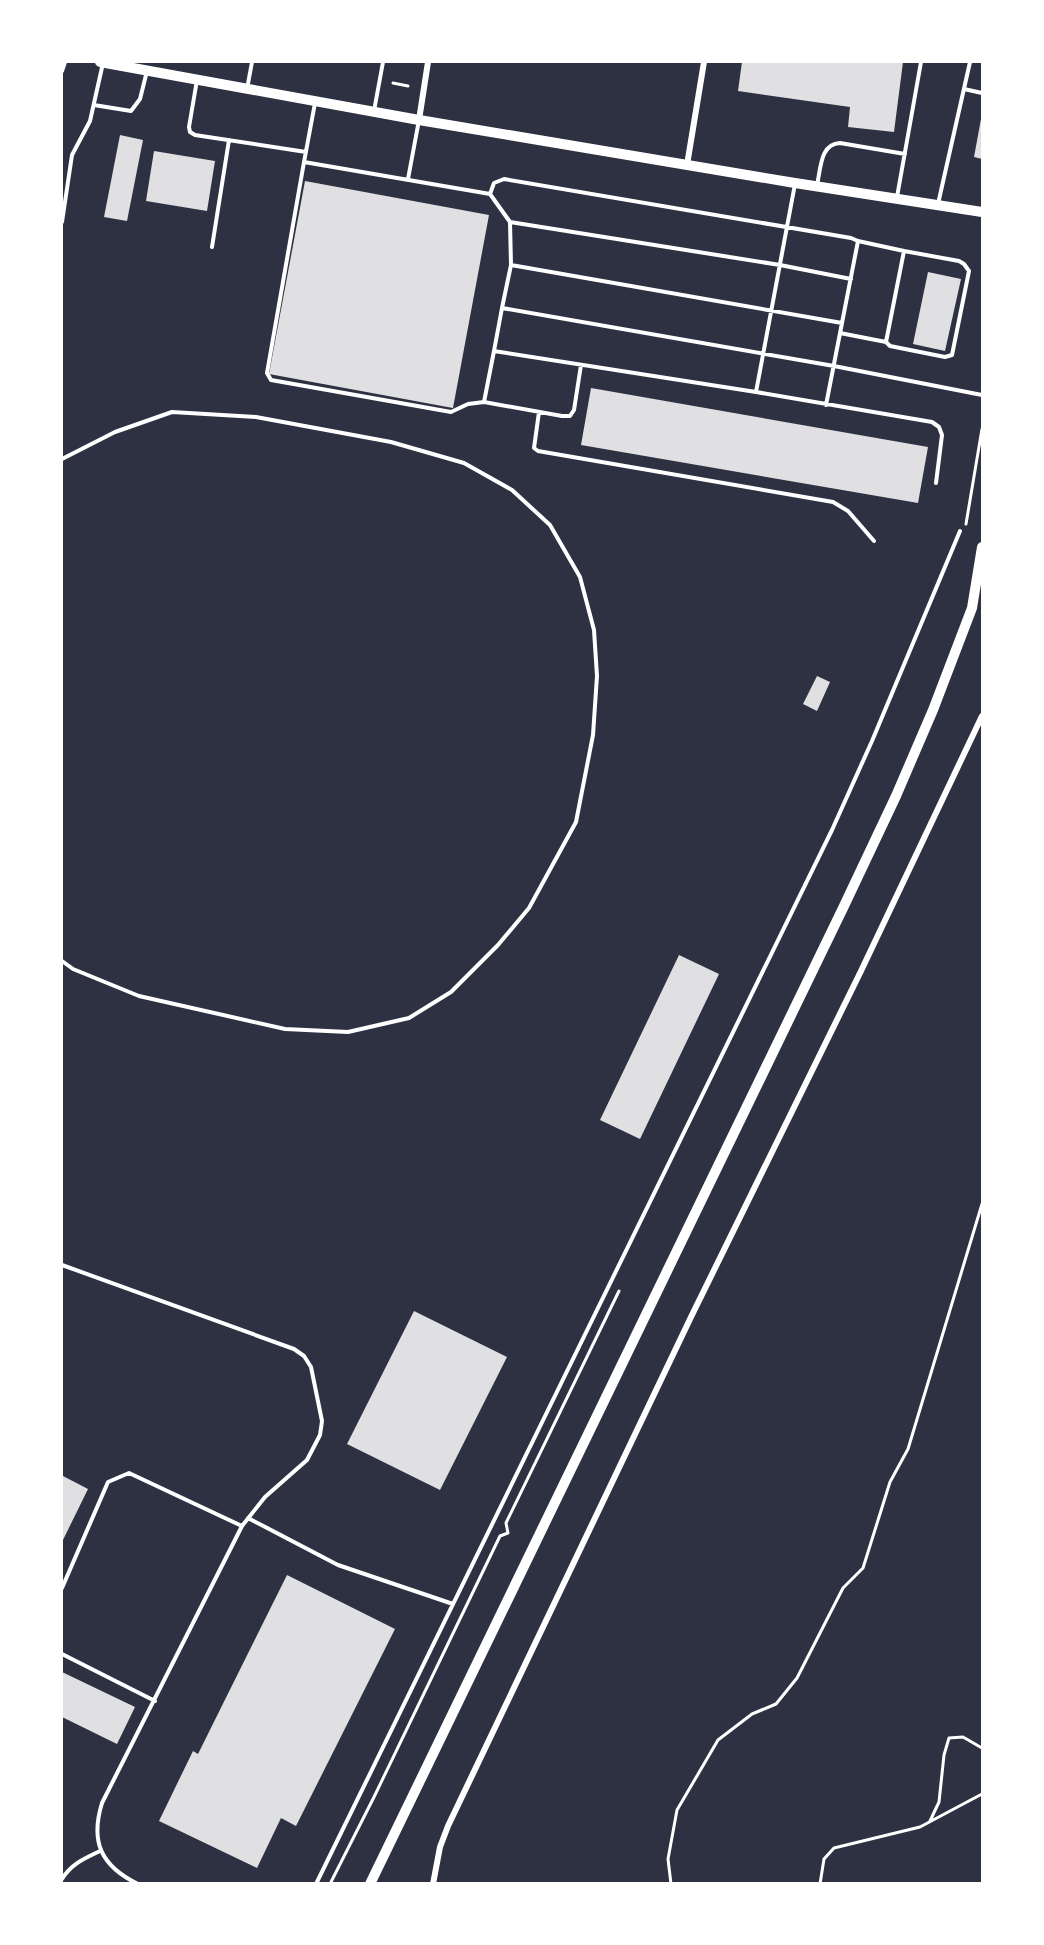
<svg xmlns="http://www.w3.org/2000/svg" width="1044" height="1945" font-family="Inter,sans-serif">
<rect width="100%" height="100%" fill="#2d3142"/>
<!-- building -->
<path fill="#e0e0e3" d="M742,62H903L894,132L848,127L850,107L738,91Z
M981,119H982V159L974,157Z
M120,135L143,140L127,221L104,217Z
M154,151L215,161L207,211L146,201Z
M305,181L489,215L453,408L269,374Z
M928,272L961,279L945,351L913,344Z
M591,388L928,447L918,503L581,445Z
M817,676L830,682L817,711L803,704Z
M679,955L719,974L640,1139L600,1120Z
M414,1311L507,1357L440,1490L347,1444Z
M63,1476L88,1489L62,1542V1478Z
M287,1575L395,1629L296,1826L281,1818L257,1868L159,1821L193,1751L198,1754Z
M62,1672L135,1707L117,1744L62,1717Z"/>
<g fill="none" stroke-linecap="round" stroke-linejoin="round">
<!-- path -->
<path stroke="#fff" stroke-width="3" d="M393,83L408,86
M966,524L982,429
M930,1821L939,1802L944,1755L949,1738L963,1737L982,1748
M330,1884L374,1797L500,1536L508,1533L506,1523L619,1291
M671,1884L668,1859L677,1810L718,1740L752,1714L776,1704L797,1678L843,1588L863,1568L890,1482L908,1449L982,1204
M820,1884L824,1859L834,1848L920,1827L982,1794"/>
<!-- service -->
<path stroke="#fff" stroke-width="4" d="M62,71L65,62
M197,80L189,127L190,132L195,135L306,152
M247,89L252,62
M964,89L982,93
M315,103L304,162L490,194L510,222L511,265L502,308L834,366L982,395
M94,105L131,111L140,99L147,71
M374,111L383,62
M304,162L267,373L271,380L451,412L468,404L484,402
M408,179L419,120
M817,185C821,168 820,144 840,143L905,154
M490,194L494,183L504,179L851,238L858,241L904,251L886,342L840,333
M897,197L921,62
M938,204L970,62
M62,222L72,155L90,121L103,63
M510,222L780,265L851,279
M212,247L229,140
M511,265L842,323
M886,342L890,346L945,357L952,355L969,271L964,264L959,261L904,251
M494,351L502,308
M581,365L574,410L570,416H562L484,402L494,351L756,392L932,422L939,427L942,435L936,483
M756,392L795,184
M826,405L858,241
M539,412L534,448L538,451L833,502L848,511L874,541
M62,459L115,432L172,412L256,417L391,442L464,463L512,490L550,525L580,577L594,630L597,676L593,735L576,822L529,908L498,945L451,992L409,1018L348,1032L285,1029L139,996L73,969L62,961
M62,1265L294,1349L304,1356L311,1367L322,1421L320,1435L307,1460L265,1497L242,1526L102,1803C90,1842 101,1866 138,1884
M248,1518L338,1565L453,1604
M62,1588L108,1482L129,1473L242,1526
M62,1654L155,1701
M62,1879C71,1864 85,1858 100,1851
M316,1884L832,830L872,741L960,531"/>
<!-- minor -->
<path stroke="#fff" stroke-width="6" d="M419,120L428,62
M687,165L704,62
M433,1884L440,1847L448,1826L691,1317L861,971L982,716"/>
<!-- secondary -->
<path stroke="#fff" stroke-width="10" d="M100,62L419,120L795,183L982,212"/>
<!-- primary -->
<path stroke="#fff" stroke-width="10" d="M370,1884L844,906L896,796L933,710L972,608L982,547"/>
</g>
<!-- border -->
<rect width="1044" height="1945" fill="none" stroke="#ffffff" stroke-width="126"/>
</svg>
